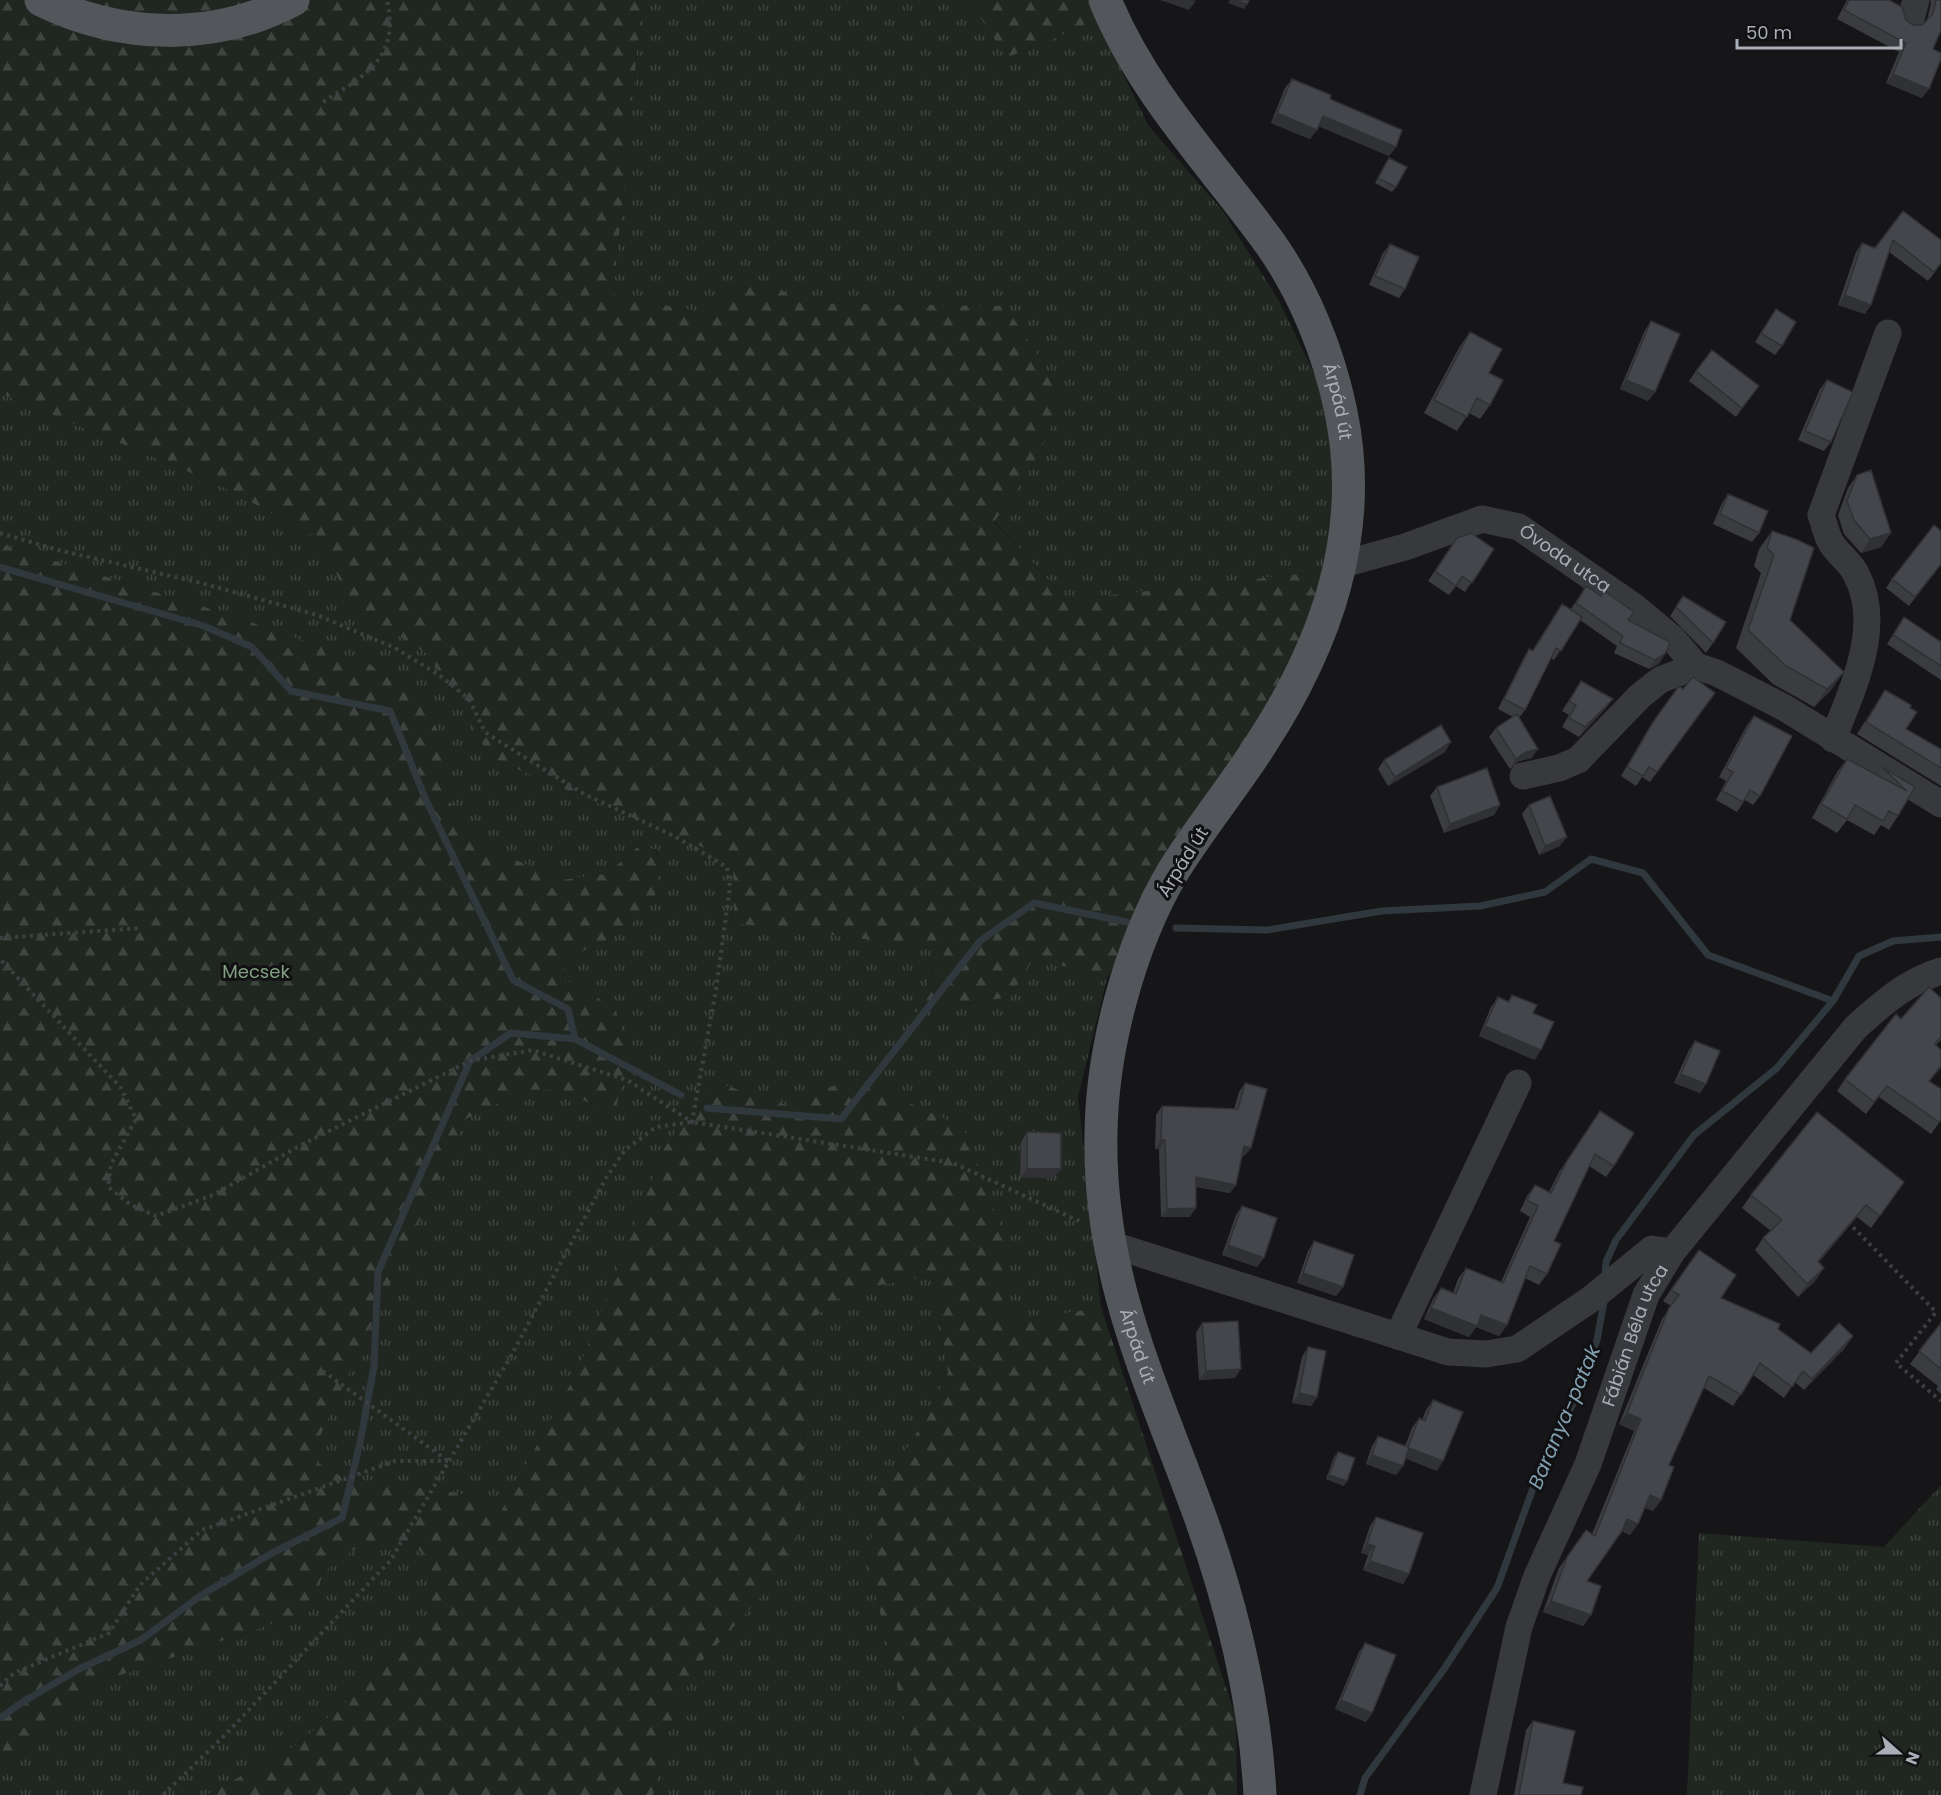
<svg xmlns="http://www.w3.org/2000/svg" width="1941" height="1795" font-family="Poppins,sans-serif">
<defs>
<pattern id="grass-tufts" width="24" height="20" patternUnits="userSpaceOnUse" patternTransform="scale(1.5)"><rect width="24" height="20" fill="#202721"/><path d="M3 7l-1-3M5 7V3M7 7l1-3M15 17l-1-3M17 17v-4M19 17l1-3" fill="none" stroke="#3e443f"/></pattern>
<pattern id="forest-firs" width="22" height="20" patternUnits="userSpaceOnUse" patternTransform="scale(1.5)"><rect width="22" height="20" fill="#202721"/><path d="M5 1l3.5 6h-7zM16 11l3.5 6h-7z" fill="#3e443f"/></pattern>
</defs>
<rect width="100%" height="100%" fill="#161618"/>
<!-- grass -->
<path fill="url(#grass-tufts)" d="M642,0H969L1008,58L1097,20L1148,125L1222,210L1279,301L1332,410L1334,570L1067,600L994,521C1014,492 1069,422 1054,385C1042,358 1020,331 1005,306L801,303L772,284L743,288L711,314L613,295Z
M0,393L218,484L322,541L350,605L429,654L491,758L733,860L734,923L946,949L914,1012L1010,997L1034,958L1107,978L1078,1097L1101,1307L1003,1324L1007,1243L900,1099L858,1076L787,1105L711,1081L578,1370L500,1513L458,1493L344,1478L309,1458L466,1119L525,1090L559,1089L592,1104L587,990L562,979L566,963L586,949L626,931L661,867L656,849L636,848L607,874L561,880L480,844L448,799L444,753L227,614L0,544Z
M933,1275L948,1373L926,1418L868,1560L922,1795H653L663,1745L693,1671L789,1566L800,1528L808,1322L849,1291Z
M1941,1485V1795H1687L1699,1533L1884,1547Z
M411,1541L430,1563L429,1627L301,1742L207,1795H0V1778L100,1682L313,1610L323,1572L359,1546Z"/>
<!-- forest -->
<path fill="url(#forest-firs)" d="M0,0H642L613,295L711,314L743,288L772,284L802,303L1005,306C1021,331 1042,358 1054,385C1069,422 1014,492 994,522L1067,600L1334,570L1311,645L1244,747L1107,978L1034,958L1010,997L914,1012L946,949L734,923L733,860L491,758L429,655L350,605L322,541L218,484L0,393Z
M969,0H1092L1097,20L1007,58Z
M0,544L227,614L368,663L428,704L444,753L448,799L480,844L561,880L607,874L636,848L655,849L661,867L655,895L626,931L586,949L566,963L562,979L587,990L616,1011L628,1051L616,1108L592,1104L559,1089L525,1090L466,1119L310,1458L344,1478L458,1493L500,1513L578,1370L664,1149L711,1081L787,1105L858,1076L900,1099L963,1127L1007,1243L1003,1324L1101,1307L1236,1718L1237,1795H922L868,1560L878,1494L926,1418L948,1373L933,1275L849,1291L808,1322L800,1528L789,1566L693,1671L663,1745L653,1795H207L301,1742L429,1627L430,1563L411,1541L359,1546L323,1572L313,1610L100,1682L0,1778Z"/>
<g fill="none" stroke-linecap="round" stroke-linejoin="round">
<!-- stream -->
<path stroke="#2f383d" stroke-width="7" d="M0,567L204,626L252,647L291,691L390,711L425,798L513,980L568,1009L575,1039
M1176,928L1267,930L1382,911L1480,906L1545,892L1591,859L1643,873L1708,955L1833,1001
M707,1108L841,1119L980,941L1034,903L1127,922
M1605,1276L1606,1262L1616,1240L1694,1135L1777,1068L1833,1001L1859,956L1893,941L1941,937
M0,1718L21,1703L79,1669L141,1640L200,1596L272,1553L342,1518L360,1443L374,1366L378,1272L470,1061L511,1033L575,1039L681,1095
M1360,1795L1365,1778L1444,1669L1497,1588L1533,1488L1575,1399L1597,1340L1605,1296"/>
<!-- path -->
<path stroke="#3d4043" stroke-width="4" stroke-dasharray="3 4.5" stroke-linecap="butt" d="M323,102C366,75 400,58 387,0
M0,533L58,550L201,583L317,615L395,648L439,675L469,699L485,732L521,755L584,794L674,836L727,867L730,887L716,989L692,1122L627,1080L532,1050L470,1061L303,1144L213,1195L156,1216L131,1205L108,1187L111,1164L136,1119L121,1088L0,959
M0,938L141,928
M1848,1222L1936,1312L1896,1363L1941,1401
M323,1371L448,1461
M0,1686L14,1673L109,1633L140,1585L202,1530L395,1461H448
M163,1795L226,1734L390,1561L511,1356L606,1178L625,1150L656,1127L692,1122L953,1163L1079,1221"/>
<!-- minor -->
<g stroke="#37393d" stroke-width="27">
<path d="M1911,19L1916,0"/>
<path id="s1" d="M1340,565L1405,547L1482,519L1519,527L1632,605L1673,639L1696,666"/>
<path d="M1833,739C1852,689 1884,626 1856,574C1850,561 1836,553 1830,541C1826,533 1824,523 1821,515L1888,333"/>
<path d="M1523,776L1559,768L1578,760L1640,696L1660,680L1696,666L1717,673L1785,708L1941,804"/>
<path d="M1110,1244L1448,1352L1486,1354L1517,1349L1591,1299L1652,1249L1672,1252"/>
<path d="M1398,1336L1518,1083"/>
<path id="s2" d="M1483,1795L1519,1627L1537,1576L1588,1464L1646,1295L1672,1252L1856,1027C1883,1003 1906,982 1941,971"/>
</g>
<!-- major -->
<g stroke="#53565b" stroke-width="33">
<path d="M41,0C120,39 214,42 293,0"/>
<path id="s3" d="M1105,0C1143,93 1211,162 1269,242C1304,291 1329,353 1341,412C1366,533 1326,644 1261,744C1233,788 1199,829 1172,873C1129,947 1102,1049 1101,1134C1098,1279 1154,1388 1201,1519C1233,1609 1255,1699 1260,1795"/>
</g>
</g>
<!-- wall -->
<path fill="#3b3c40" d="M1847,0H1889L1906,20L1913,25H1922L1927,20L1931,3L1930,0H1941L1933,49L1922,98L1886,83L1899,52L1837,19Z
M1292,79L1396,147L1389,156L1318,126L1310,139L1271,123L1285,88Z
M1389,158L1396,187L1392,192L1375,183Z
M1903,211L1941,240V264L1928,281L1889,252L1865,314L1838,305L1856,252L1862,243L1875,248Z
M1390,244L1405,289L1399,298L1369,285L1383,253Z
M1776,309L1782,346L1775,355L1755,342Z
M1651,321L1655,392L1648,401L1620,389L1645,330Z
M1470,332L1489,373L1490,405L1480,419L1469,413L1457,431L1424,413L1460,346Z
M1696,371L1752,395L1736,417L1689,381Z
M1827,380L1831,442L1824,451L1798,440L1820,389Z
M1857,475L1891,533L1881,547L1861,553L1844,534L1838,515L1848,488Z
M1728,494L1759,533L1752,542L1713,524L1722,503Z
M1772,531L1790,620L1831,690L1814,707L1773,684L1736,648L1761,573L1754,566L1759,549Z
M1457,538L1494,549L1465,592L1456,586L1449,595L1428,581Z
M1941,565L1909,606L1886,588L1892,579Z
M1586,586L1628,620L1659,664L1649,669L1614,653L1617,646L1580,620L1554,660L1551,658L1525,710L1519,718L1532,758L1519,761L1510,769L1489,737L1496,728L1513,717L1498,709L1523,659L1529,649L1532,651L1562,604L1571,609Z
M1683,596L1713,643L1706,653L1670,616Z
M1904,617L1941,642V680L1887,644Z
M1581,681L1613,699L1606,708L1579,737L1562,727L1569,715L1562,711Z
M1679,686L1683,689L1715,693L1650,782L1642,777L1636,786L1621,776L1647,731Z
M1885,690L1910,708L1906,729L1941,749V786L1857,734Z
M1754,716L1760,796L1753,805L1745,800L1737,812L1716,800L1726,781L1719,777L1747,725Z
M1445,752L1388,786L1378,769L1384,760Z
M1847,759L1877,775L1882,767L1915,787L1898,816L1889,830L1881,825L1874,835L1847,820L1837,833L1812,818L1837,772Z
M1437,787L1500,805L1494,815L1444,833L1430,796Z
M1529,805L1560,846L1539,855L1522,814Z
M1512,995L1533,1013L1535,1060L1479,1036L1491,1007L1498,997L1508,1002Z
M1941,998V1040L1936,1045L1941,1050V1067L1930,1081L1941,1120L1931,1134L1879,1097L1866,1114L1837,1091L1845,1079L1901,1019Z
M1695,1041L1706,1084L1700,1093L1674,1083L1689,1050Z
M1245,1083L1251,1148L1244,1156H1242L1230,1193L1196,1187L1190,1217H1161L1159,1149H1155L1156,1115L1162,1106L1234,1109L1239,1092Z
M1600,1111L1614,1166L1606,1177L1589,1166L1554,1241L1547,1274L1539,1285L1525,1278L1507,1325L1499,1336L1476,1327L1469,1337L1424,1319L1433,1299L1441,1288L1453,1293L1458,1279L1466,1268L1501,1282L1530,1217L1520,1211L1527,1196L1535,1185L1549,1192L1559,1172Z
M1027,1132L1054,1178H1020L1021,1142Z
M1904,1182L1871,1228L1857,1217L1819,1262L1824,1268L1815,1281L1798,1297L1755,1250L1763,1238L1771,1231L1742,1208L1751,1195Z
M1242,1206L1257,1267L1222,1255L1236,1215Z
M1314,1241L1343,1287L1336,1296L1297,1283L1308,1251Z
M1699,1250L1721,1298L1778,1329L1811,1353L1845,1348L1804,1390L1795,1382L1784,1398L1753,1375L1733,1406L1704,1388L1669,1465L1661,1500L1653,1511L1645,1508L1638,1524L1630,1535L1622,1531L1587,1581L1591,1615L1583,1626L1543,1612L1559,1568L1586,1530L1592,1534L1634,1431L1619,1424L1662,1319L1671,1306L1663,1301Z
M1202,1323L1235,1378L1199,1380L1196,1333Z
M1941,1323V1394L1936,1389L1938,1386L1910,1364Z
M1308,1347L1317,1397L1311,1406L1292,1403L1302,1357Z
M1433,1400L1437,1471L1405,1458L1403,1466L1396,1475L1366,1464L1372,1446L1378,1436L1405,1446L1412,1428L1419,1418L1422,1420L1426,1410Z
M1338,1452L1344,1486L1326,1479L1334,1457Z
M1376,1517L1409,1574L1403,1584L1363,1570L1368,1555L1361,1553L1370,1526Z
M1365,1643L1372,1713L1366,1722L1335,1709L1359,1652Z
M1533,1721L1563,1783L1581,1795H1514L1526,1730Z"/>
<!-- shaded-wall -->
<path fill="#303134" d="M1160,0H1193L1196,1L1189,10Z
M1230,0H1235L1247,4L1244,9L1228,3Z
M1893,74L1929,89L1922,98L1886,83Z
M1277,113L1317,130L1310,139L1271,123Z
M1323,116L1396,147L1389,156L1316,125Z
M1845,295L1871,305L1865,314L1838,305Z
M1626,380L1655,392L1648,401L1620,389Z
M1891,533L1881,547L1861,553L1870,539Z
M1941,564V565L1909,606L1915,597Z
M1665,654L1659,664L1649,669L1655,660Z
M1844,672L1831,690L1814,707L1827,689Z
M1613,699L1606,708L1579,737L1585,727Z
M1451,742L1445,752L1388,786L1395,777Z
M1538,749L1532,758L1519,761L1510,769L1516,759L1526,752Z
M1500,805L1494,815L1444,833L1450,824Z
M1567,837L1560,846L1539,855L1545,846Z
M1485,1026L1541,1050L1535,1060L1479,1036Z
M1681,1074L1706,1084L1700,1093L1674,1083Z
M1161,1140H1165L1159,1149H1155Z
M1244,1146L1251,1148L1244,1156L1237,1154Z
M1027,1169H1061L1054,1178H1020Z
M1196,1177L1236,1185L1230,1193L1189,1185Z
M1866,1205L1857,1217L1809,1274L1818,1261Z
M1196,1208L1190,1217H1161L1167,1209Z
M1228,1245L1264,1258L1257,1267L1222,1255Z
M1824,1268L1815,1281L1798,1297L1807,1284Z
M1303,1273L1343,1287L1336,1296L1297,1283Z
M1431,1308L1481,1315L1507,1325L1499,1336L1476,1327L1469,1337L1424,1319Z
M1853,1336L1845,1348L1804,1390L1812,1379Z
M1241,1369L1235,1378L1199,1380L1206,1371Z
M1299,1393L1317,1397L1311,1406L1292,1403Z
M1627,1413L1641,1419L1634,1431L1619,1424Z
M1409,1448L1443,1461L1437,1471L1402,1457Z
M1372,1455L1403,1466L1396,1475L1366,1464Z
M1329,1475L1347,1481L1344,1486L1326,1479Z
M1650,1495L1661,1500L1653,1511L1642,1506Z
M1627,1519L1638,1524L1630,1535L1619,1530Z
M1367,1544L1375,1546L1368,1555L1361,1553Z
M1370,1561L1409,1574L1403,1584L1363,1570Z
M1551,1601L1591,1615L1583,1626L1543,1612Z
M1341,1700L1372,1713L1366,1722L1335,1709Z"/>
<!-- building -->
<path fill="#45464b" stroke="#303134" stroke-width="1.5" d="M1235,0H1249L1247,4Z
M1849,0H1889L1902,7L1906,20L1913,25H1922L1933,14L1936,0H1941V30L1933,49L1941,53V59L1929,89L1893,74L1906,43L1844,10Z
M1292,79L1331,95L1330,99L1402,130L1396,147L1323,116L1317,130L1277,113Z
M1389,158L1407,167L1396,187L1378,178Z
M1903,211L1941,240V263L1934,272L1893,240L1871,305L1845,295L1862,243L1875,248Z
M1390,244L1419,257L1405,289L1375,276Z
M1776,309L1796,322L1782,346L1761,333Z
M1651,321L1680,334L1655,392L1626,380Z
M1470,332L1502,349L1489,373L1503,380L1490,405L1477,398L1467,417L1434,400Z
M1712,350L1759,386L1742,408L1696,371Z
M1827,380L1853,392L1831,442L1805,431Z
M1871,470L1891,533L1870,539L1854,520L1847,501L1857,475Z
M1728,494L1768,511L1759,533L1720,514Z
M1934,525L1941,531V564L1915,597L1892,579Z
M1772,531L1798,540L1814,548L1790,620L1844,672L1827,689L1786,666L1748,630L1774,555L1767,548Z
M1471,533L1494,549L1472,583L1462,576L1456,586L1435,571L1457,538Z
M1586,586L1601,596L1604,591L1634,612L1628,620L1668,641L1670,643L1665,654L1655,660L1620,643L1623,636L1576,603Z
M1683,596L1726,622L1713,643L1676,607Z
M1562,604L1582,617L1561,651L1556,648L1525,710L1504,699L1529,649L1533,651Z
M1904,617L1941,642V666L1893,635Z
M1693,677L1715,693L1657,772L1649,767L1643,776L1627,767L1653,722L1679,686L1683,689Z
M1581,681L1613,699L1585,727L1569,718L1576,705L1569,701Z
M1885,690L1911,705L1910,708L1917,712L1906,729L1941,749V768L1866,722Z
M1517,714L1538,749L1526,752L1516,759L1496,728Z
M1754,716L1792,736L1760,796L1750,790L1743,802L1722,791L1733,772L1726,768Z
M1441,725L1451,742L1395,777L1384,760Z
M1847,759L1907,791L1882,767L1915,787L1898,816L1889,811L1883,821L1855,805L1847,819L1821,804Z
M1487,768L1500,805L1450,824L1437,787Z
M1550,796L1567,837L1545,846L1529,805Z
M1929,987L1941,998V1037L1935,1044L1941,1050V1066L1929,1081L1941,1089V1120L1939,1122L1887,1086L1874,1102L1845,1079L1896,1014L1901,1019Z
M1512,995L1537,1005L1533,1013L1554,1022L1541,1050L1485,1026L1498,997L1509,1002Z
M1695,1041L1720,1051L1706,1084L1681,1074Z
M1245,1083L1267,1089L1251,1148L1244,1146L1236,1185L1196,1177V1208L1167,1209L1165,1140H1161L1162,1106L1238,1109Z
M1600,1111L1634,1133L1614,1166L1595,1154L1554,1241L1561,1244L1547,1274L1530,1266L1507,1325L1481,1315L1477,1326L1431,1308L1441,1288L1456,1294L1466,1268L1503,1283L1538,1206L1527,1200L1535,1185L1551,1193L1567,1161Z
M1817,1112L1904,1182L1880,1216L1866,1205L1818,1261L1824,1268L1807,1284L1763,1238L1782,1220L1751,1195Z
M1027,1132L1061,1133V1169H1027Z
M1242,1206L1277,1218L1264,1258L1228,1245Z
M1314,1241L1354,1255L1343,1287L1303,1273Z
M1699,1250L1736,1275L1721,1298L1780,1324L1778,1329L1811,1353L1839,1323L1853,1336L1812,1379L1803,1371L1792,1387L1760,1363L1741,1395L1709,1376L1669,1465L1674,1467L1661,1500L1650,1495L1638,1524L1627,1519L1622,1531L1587,1581L1601,1586L1591,1615L1551,1601L1567,1557L1586,1530L1595,1536L1641,1419L1627,1413L1669,1308L1679,1295L1671,1290Z
M1238,1321L1241,1369L1206,1371L1202,1323Z
M1941,1323V1369L1919,1351Z
M1308,1347L1326,1351L1317,1397L1299,1393Z
M1433,1400L1463,1412L1443,1461L1409,1448L1403,1466L1372,1455L1378,1436L1408,1447L1419,1418L1425,1421Z
M1338,1452L1355,1458L1347,1481L1329,1475Z
M1376,1517L1423,1533L1409,1574L1370,1561L1375,1546L1367,1544Z
M1365,1643L1396,1655L1372,1713L1341,1700Z
M1533,1721L1575,1731L1563,1783L1583,1787L1581,1795H1519Z"/>
<g text-anchor="middle" stroke-width="6" stroke-linejoin="round" paint-order="stroke">
<!-- street labels -->
<g font-size="18" fill="#a9aeb7" stroke="#111113">
<text dy="6" stroke="none"><textPath href="#s3" startOffset="468">Árpád út</textPath></text>
<text dy="6" stroke="none"><textPath href="#s1" startOffset="243">Óvoda utca</textPath></text>
<text transform="translate(1183 862) rotate(-58)" y="6">Árpád út</text>
<text dy="6" stroke="none"><textPath href="#s2" startOffset="486">Fábián Béla utca</textPath></text>
<text dy="6" stroke="none"><textPath href="#s3" startOffset="1476">Árpád út</textPath></text>
</g>
<!-- park labels -->
<g font-size="18" fill="#82a181" stroke="#111113">
<text x="256" y="978">Mecsek</text>
</g>
<!-- water labels -->
<g font-size="20" font-style="italic" fill="#829fb0" stroke="#111113">
<text transform="translate(1564 1417) rotate(-67)" y="7">Baranya-patak</text>
</g>
</g>
<!-- north arrow -->
<g transform="translate(1899 1753) rotate(111)" stroke="#111113" stroke-width="4.5" paint-order="stroke">
<path d="M0-4.5L10 22L0 15L-10 22Z" fill="#a9aeb7"/>
<text y="-9" font-size="16" font-weight="bold" text-anchor="middle" fill="#a9aeb7">N</text>
</g>
<!-- scale -->
<path d="M1737 39v9h164v-9" fill="none" stroke="#a9aeb7" stroke-width="3"/>
<text x="1746" y="39" font-size="18" fill="#a9aeb7" stroke="#111113" stroke-width="4.5" paint-order="stroke">50 m</text>
</svg>
